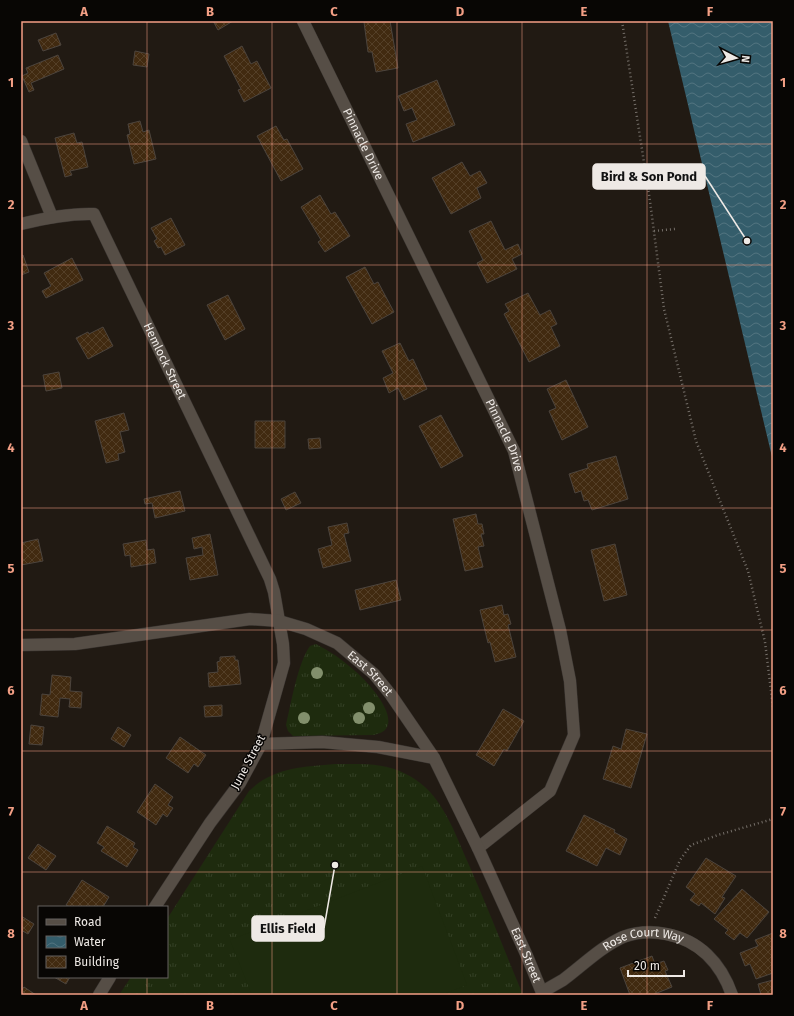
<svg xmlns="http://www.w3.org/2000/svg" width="794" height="1016" font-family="'Fira Sans',sans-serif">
<defs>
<pattern id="grass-tufts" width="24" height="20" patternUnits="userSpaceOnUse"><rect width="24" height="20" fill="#1e2b0e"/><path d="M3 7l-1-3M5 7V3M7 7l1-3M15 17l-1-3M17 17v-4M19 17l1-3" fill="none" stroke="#344025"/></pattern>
<pattern id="water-waves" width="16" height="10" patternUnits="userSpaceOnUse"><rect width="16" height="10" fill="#345d6b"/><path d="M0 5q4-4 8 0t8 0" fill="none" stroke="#527480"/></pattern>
<pattern id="building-cross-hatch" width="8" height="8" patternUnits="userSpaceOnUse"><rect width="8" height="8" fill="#412a10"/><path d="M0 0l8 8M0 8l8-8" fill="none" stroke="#543f27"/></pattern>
</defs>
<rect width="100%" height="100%" fill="#211a13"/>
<!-- grass -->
<path fill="url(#grass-tufts)" d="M316,644C330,651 343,660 355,671C366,680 399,715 385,730C383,732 378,734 374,735L293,736L288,731L286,725C291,704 298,662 310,646Z
M335,764C360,764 384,762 406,774C420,781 432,792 440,805C452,823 460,845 469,865C488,908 505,952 523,995H119L131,977H167V919L249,791C274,767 302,767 335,764Z"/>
<!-- pitch -->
<path fill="#1e2b0e" d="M422,866L467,985L441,995H252L230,940Z"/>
<!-- water -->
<path fill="url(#water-waves)" d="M668,21H773V461Z"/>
<!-- building -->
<path fill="url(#building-cross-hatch)" stroke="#4c443d" d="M213,21H233L218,30Z
M371,21H390L398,68L376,72L372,52H368L364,22Z
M56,33L61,45L43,51L38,40Z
M242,46L251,64L257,61L271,88L244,102L238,90L241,89L224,56Z
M135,51L149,54L147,67L133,65Z
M58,55L64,69L31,83L34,90L29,92L22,76L28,73L26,68Z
M437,80L455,125L413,142L406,124L417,120L412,108L404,111L398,96Z
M140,121L143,132L149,130L156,159L134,164L127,135L130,134L128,124Z
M276,126L284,140L287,139L303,169L281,181L257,136Z
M74,133L77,143L82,142L88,167L70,171L72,175L65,177L55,138Z
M462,162L470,176L480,171L487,183L477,188L481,198L451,214L432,178Z
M320,195L331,214L335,212L350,236L325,252L318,242L321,240L301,207Z
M171,218L185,245L165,255L161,247L158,248L154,241L157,239L151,228Z
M491,221L505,250L518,244L522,254L512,259L517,269L487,283L477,263L483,260L469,231Z
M23,255L29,272L21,275V256Z
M72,258L83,280L46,298L42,291L51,286L44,273Z
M365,267L374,284L378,282L394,312L372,324L346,277Z
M528,293L540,315L550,310L557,324L551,327L560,346L529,362L504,314L509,311L505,304Z
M228,295L245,329L225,340L207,305Z
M103,327L113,346L88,359L76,338L88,332L89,334Z
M400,343L409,361L413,359L427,389L404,400L398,388L389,393L383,378L393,373L382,351Z
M59,372L62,388L46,391L43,375Z
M566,380L588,427L562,440L549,411L556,408L547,389Z
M124,413L129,430L120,432L125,452L118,454L119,460L106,463L95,421Z
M441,415L463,456L441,468L419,426Z
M255,421H285V448H255Z
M320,438L321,448L309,449L308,439Z
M616,456L628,499L592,510L588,500L584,501L581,491L575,493L569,474L588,468L587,464Z
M180,491L185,511L155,518L152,503L145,504L144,499Z
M295,492L301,503L286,510L281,499Z
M476,514L478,524H482L484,534H481L484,546L478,547L483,567L465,571L453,519Z
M347,523L349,533L344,534L351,561L323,568L318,549L332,545L328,527Z
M210,534L218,575L190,580L186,558L203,555L202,547L194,549L192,538Z
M38,539L43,561L21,565V543Z
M146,540L147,550L154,549L156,563L131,567L130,555L125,556L123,544Z
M615,544L627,595L604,601L591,550Z
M396,580L401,600L360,610L355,590Z
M502,605L504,615L508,614L511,624L508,625L516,657L495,662L490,642L488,643L480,610Z
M235,656V660H238L241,684L209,687L208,673L218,672L217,662L220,661V657Z
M52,675L71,677L70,691L82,692L81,708L69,707L70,699L60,698L58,717L40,715L42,694L50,695Z
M222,705V716L205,717L204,706Z
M503,709L524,721L507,751L504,749L494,766L476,755Z
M31,725L44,727L42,745L29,744Z
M118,727L131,735L124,747L111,739Z
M626,729L647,734L631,788L603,779L613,746L621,749Z
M180,737L206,755L198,767L194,764L188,773L166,758Z
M155,784L173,797L168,805L173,808L167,817L163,814L156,825L137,812Z
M584,815L615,830L614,832L627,839L620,855L606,848L597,866L566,851Z
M107,826L135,843L133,847L138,850L127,867L101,851L104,847L97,843Z
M38,844L56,856L46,870L28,858Z
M706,858L736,876L722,897L725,898L715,914L701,903L699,906L690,900L695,894L686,887Z
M82,880L109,897L103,907H70L66,905Z
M742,889L769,912L747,938L740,933L734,940L725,933L728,930L714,919Z
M21,916L34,924L28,934L21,930Z
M773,933V973L756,979L750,964L745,966L740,953L758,946L755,940Z
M652,956L655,964L664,961L668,970L665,971L672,987L652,995H630L620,968Z
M54,977H70L66,984Z
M773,980V995H761L758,984Z
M24,987L36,995H21V991Z"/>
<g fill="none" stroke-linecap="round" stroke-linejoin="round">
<!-- minor casing -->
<g stroke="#38332f" stroke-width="13">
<g id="minor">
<path id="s1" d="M303,21L514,451L560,630L570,681L574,735L550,791L478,848"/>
<path d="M21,141L52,217"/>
<path id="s2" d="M21,224C45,218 69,213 94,214L270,579L274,592L283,644L284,663L261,744L240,783L210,823L155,907"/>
<path id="s3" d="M21,645L75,644L250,619L279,621L306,629L337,643L374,674L391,695L434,758L478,848L527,956L543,995"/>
<path d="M261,744L322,742L378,747L434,758"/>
<path id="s4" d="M542,992C549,988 556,984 563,980C583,965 601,947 623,937C637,932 651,931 666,934C699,940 721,963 732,995"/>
<path d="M99,995L110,977"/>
</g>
</g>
<!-- path -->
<path stroke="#756f69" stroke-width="2.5" stroke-dasharray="1 3" stroke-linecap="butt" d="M622,21L650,201L664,309L696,441L748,571L765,642L773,707
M654,231L675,229
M655,918L680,860L691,845L718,835L773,819"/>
<!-- minor -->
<use href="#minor" stroke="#564e46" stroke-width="12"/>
</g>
<!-- trees -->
<g fill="#828f6c">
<circle cx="317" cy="673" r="6"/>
<circle cx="369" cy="708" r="6"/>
<circle cx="304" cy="718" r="6"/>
<circle cx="359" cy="718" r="6"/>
</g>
<!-- grid -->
<path fill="none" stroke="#f39f85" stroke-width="1" stroke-opacity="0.55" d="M147,21V907M272,21V995M397,21V995M522,21V995M647,21V995M21,144H773M21,265H773M21,386H773M21,508H773M21,630H773M21,751H773M21,872H773M147,977V995"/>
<g text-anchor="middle" stroke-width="3" stroke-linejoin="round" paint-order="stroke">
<!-- street labels -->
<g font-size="12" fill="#eee9e5" stroke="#080604">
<text dy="4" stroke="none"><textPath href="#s1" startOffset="137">Pinnacle Drive</textPath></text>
<text dy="4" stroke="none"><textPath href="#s2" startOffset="237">Hemlock Street</textPath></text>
<text dy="4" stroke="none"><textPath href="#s1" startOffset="461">Pinnacle Drive</textPath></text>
<text dy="4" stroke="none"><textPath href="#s3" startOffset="367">East Street</textPath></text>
<text transform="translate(248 762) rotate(-62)" y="4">June Street</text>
<text dy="4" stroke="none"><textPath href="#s4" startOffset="118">Rose Court Way</textPath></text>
<text dy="4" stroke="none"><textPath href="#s3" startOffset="691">East Street</textPath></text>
</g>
</g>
<!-- callouts -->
<path fill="none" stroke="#eee9e5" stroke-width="1.5" d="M747 241L705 176M335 865L324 928"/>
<g fill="#eee9e5" stroke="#080604" stroke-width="1.5">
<circle cx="747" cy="241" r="4"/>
<circle cx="335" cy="865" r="4"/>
</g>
<g fill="#eee9e5" stroke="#eee9e5" stroke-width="1.5">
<rect x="593" y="164" width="112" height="25" rx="4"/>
<rect x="252" y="916" width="72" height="25" rx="4"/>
</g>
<g font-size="13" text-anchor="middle" font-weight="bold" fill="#111">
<text x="649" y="181">Bird &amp; Son Pond</text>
<text x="288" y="933">Ellis Field</text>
</g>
<!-- border -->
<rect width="794" height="1016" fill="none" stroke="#080604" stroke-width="44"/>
<!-- legend -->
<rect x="38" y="906" width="130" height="72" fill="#080604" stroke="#64615e"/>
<rect x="46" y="919" width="20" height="6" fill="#564e46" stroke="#64615e"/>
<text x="74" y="926" font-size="12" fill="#eee9e5">Road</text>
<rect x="46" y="936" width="20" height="12" fill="url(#water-waves)" stroke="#64615e"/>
<text x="74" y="946" font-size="12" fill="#eee9e5">Water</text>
<rect x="46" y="956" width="20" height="12" fill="url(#building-cross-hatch)" stroke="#64615e"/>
<text x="74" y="966" font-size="12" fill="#eee9e5">Building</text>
<!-- north arrow -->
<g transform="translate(736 58) rotate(96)" stroke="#080604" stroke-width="3" paint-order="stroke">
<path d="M0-3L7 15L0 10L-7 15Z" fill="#eee9e5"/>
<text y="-6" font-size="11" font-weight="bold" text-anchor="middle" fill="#eee9e5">N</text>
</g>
<!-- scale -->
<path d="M628 970v6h56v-6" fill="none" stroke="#eee9e5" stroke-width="2"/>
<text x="634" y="970" font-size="12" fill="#eee9e5" stroke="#080604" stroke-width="3" paint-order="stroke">20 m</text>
<rect x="22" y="22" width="750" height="972" fill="none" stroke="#f39f85" stroke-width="1.5"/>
<g font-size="13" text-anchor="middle" font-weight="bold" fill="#f39f85">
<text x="84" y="16">A</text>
<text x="210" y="16">B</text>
<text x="334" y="16">C</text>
<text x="460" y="16">D</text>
<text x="584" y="16">E</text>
<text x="710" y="16">F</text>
<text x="11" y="87">1</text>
<text x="783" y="87">1</text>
<text x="11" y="209">2</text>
<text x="783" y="209">2</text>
<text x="11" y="330">3</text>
<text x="783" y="330">3</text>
<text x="11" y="452">4</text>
<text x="783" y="452">4</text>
<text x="11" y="573">5</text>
<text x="783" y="573">5</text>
<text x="11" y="695">6</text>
<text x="783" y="695">6</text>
<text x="11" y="816">7</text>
<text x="783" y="816">7</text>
<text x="11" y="938">8</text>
<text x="783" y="938">8</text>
<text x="84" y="1010">A</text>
<text x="210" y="1010">B</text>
<text x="334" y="1010">C</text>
<text x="460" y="1010">D</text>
<text x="584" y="1010">E</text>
<text x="710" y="1010">F</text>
</g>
</svg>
